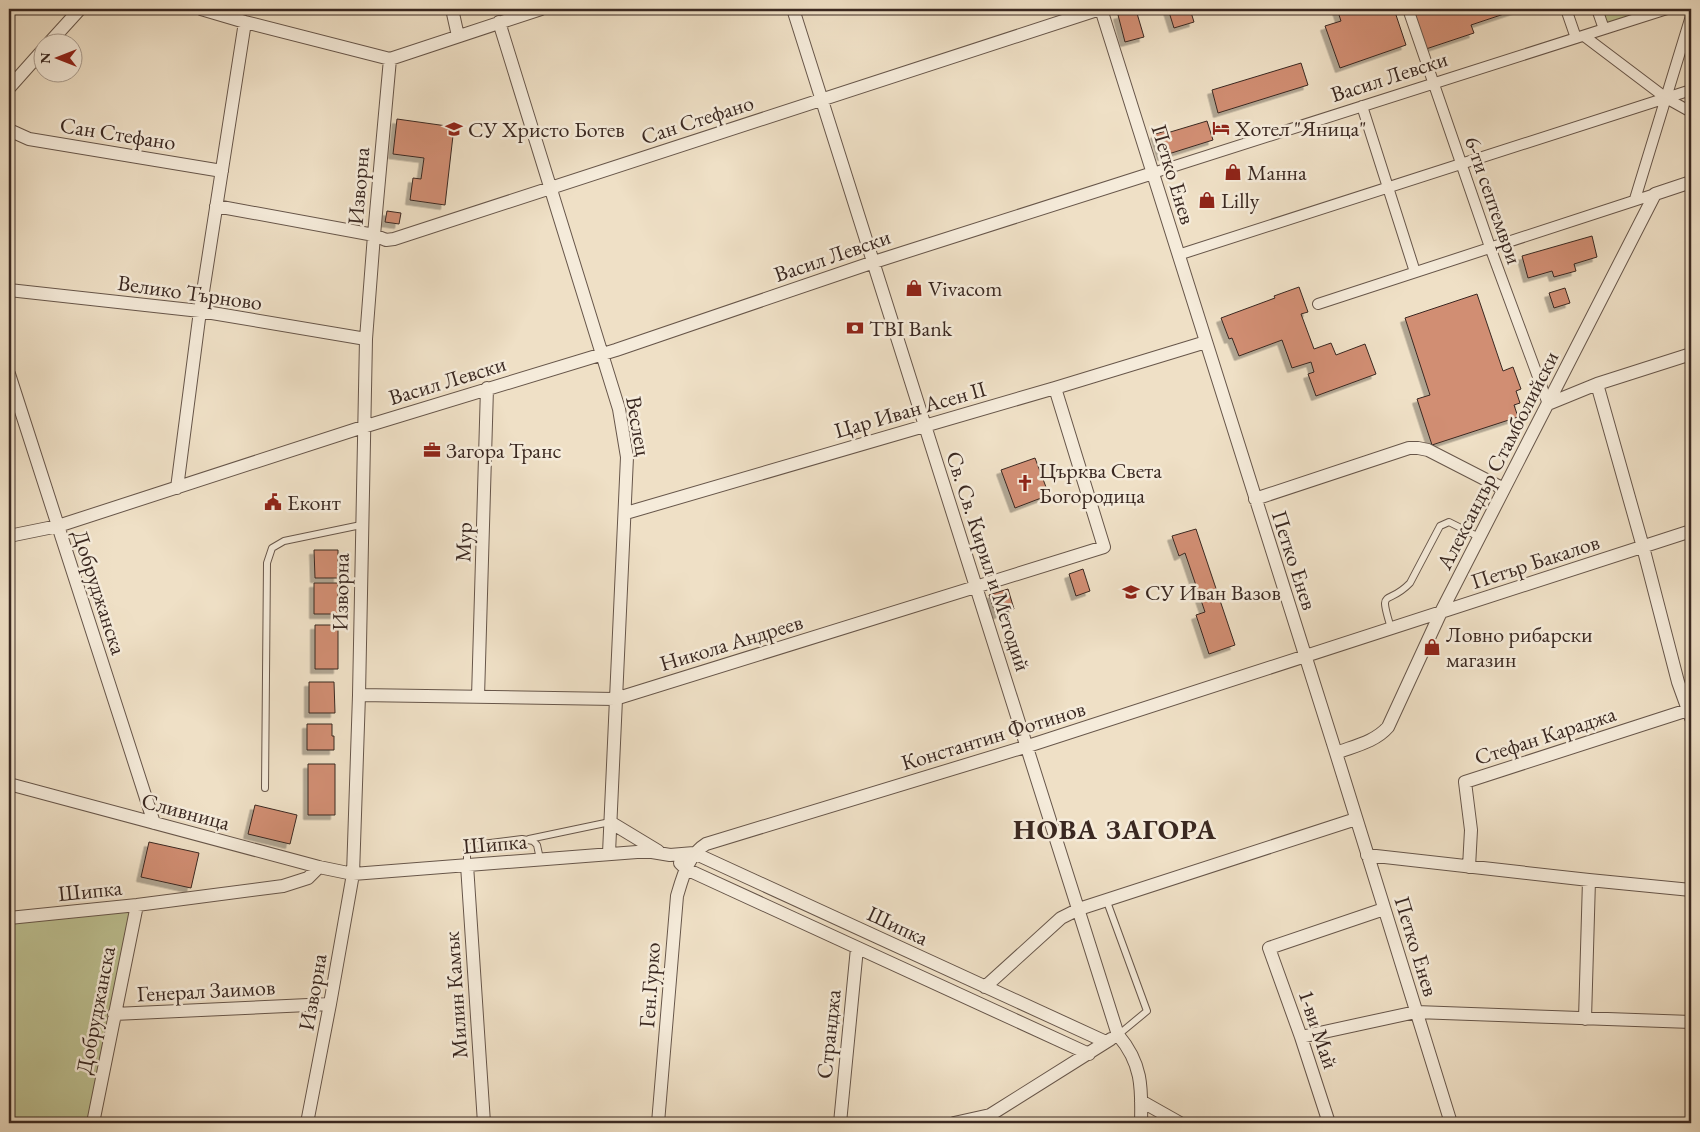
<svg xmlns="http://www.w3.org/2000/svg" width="1700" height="1132" font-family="'EB Garamond',serif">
<defs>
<filter id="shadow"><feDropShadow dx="-4.5" dy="4.5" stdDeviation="0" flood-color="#0004"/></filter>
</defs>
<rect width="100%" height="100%" fill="#efe0c6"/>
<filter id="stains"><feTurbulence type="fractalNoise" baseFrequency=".004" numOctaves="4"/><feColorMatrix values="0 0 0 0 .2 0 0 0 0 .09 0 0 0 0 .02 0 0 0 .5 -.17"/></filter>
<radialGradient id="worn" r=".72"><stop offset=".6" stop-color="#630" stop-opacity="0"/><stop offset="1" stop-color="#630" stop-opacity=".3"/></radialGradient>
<!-- green -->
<path fill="#bdc192" stroke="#7c745a" d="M1597,9H1667L1604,29Z
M137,905L93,1123H9V918Z"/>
<!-- building -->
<path fill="#d18e73" stroke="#3a2821" filter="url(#shadow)" d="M1168,9H1190L1194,22L1174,28Z
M1337,9H1377L1378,12L1394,9L1406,45L1340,68L1325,26L1341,21Z
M1412,9H1519L1471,25L1474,33L1426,49Z
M1136,10L1144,37L1125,42L1118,15Z
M1301,63L1308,85L1218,113L1212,90Z
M397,119L454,127L445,205L410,200L413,178L421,179L424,158L393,154Z
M1207,121L1213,140L1162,156L1155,134L1166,131L1167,133Z
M387,211L401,213L399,224L385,222Z
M1592,236L1597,257L1574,264L1576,271L1554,277L1552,271L1528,278L1522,256Z
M1299,287L1308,312L1301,314L1314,349L1331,343L1336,355L1365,344L1376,374L1316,396L1308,374L1314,372L1311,362L1292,368L1282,340L1239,356L1232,338L1229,339L1221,318L1275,298L1274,296Z
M1565,288L1570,303L1554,308L1549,293Z
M1477,294L1503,371L1513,367L1521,389L1516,391L1520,403L1514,405L1518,417L1432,445L1417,399L1430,395L1405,318Z
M1035,458L1049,495L1015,508L1001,470Z
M1196,529L1235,645L1209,654L1196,615L1205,612L1185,553L1179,556L1172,536Z
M314,550H338V578H315Z
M1083,569L1090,591L1076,596L1069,574Z
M314,583H338V614H314Z
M1008,589L1014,609L996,615L989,595Z
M315,625H338V669H315Z
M309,682H334L335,713H309Z
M307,724H332V736H334V750H307Z
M308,764H335V815H308Z
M255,805L297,815L290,844L248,834Z
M149,842L199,853L191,888L141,877Z"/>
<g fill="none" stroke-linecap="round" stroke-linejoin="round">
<!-- service casing -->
<g stroke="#67564a" stroke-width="8">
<path id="service" d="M1391,628C1378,586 1387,607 1410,583L1440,526L1449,522L1479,537
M265,788L267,563L272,548L284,541L361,525
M529,839L610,822
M467,865V851L474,845L522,839L533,841L537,845L540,859
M1106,899L1147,1011L1118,1035"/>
</g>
<!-- pedestrian casing -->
<g stroke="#67564a" stroke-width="12">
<path id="pedestrian" d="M1408,9L1490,247L1548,404
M1566,9L1576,38
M1597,9L1604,29
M1584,36L1666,98L1691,112
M1362,106L1415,272
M1153,173L1667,9
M1635,199L1691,16
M1178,255L1691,90
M1318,304L1655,194"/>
</g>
<!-- minor casing -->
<g stroke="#67564a" stroke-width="14">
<path id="minor" d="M201,9L245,22L390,59L541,9
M452,9L458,36
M793,9L1118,1035C1142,1063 1142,1087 1141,1123
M1101,9L1336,753L1451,1123
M499,22L619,409L627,457L609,853
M50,42L80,9
M9,88L42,51
M9,130L29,139L222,171
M216,206L374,235L386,240L394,239L1100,9
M9,290L200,311L366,339
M9,374L154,823
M1597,384L1643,547L1678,682L1691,718
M1548,404L1597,384L1691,354
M177,488L200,311L245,22
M1255,499L1409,448H1418L1428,450L1504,489
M626,513L1055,388L1206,342
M9,536L58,526L363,427L616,350L874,262L1153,173
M359,695L615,699L1104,547L1055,388
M478,697L487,388
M1336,753C1354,746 1375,742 1388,727L1441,612L1655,194L1691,182
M9,784L319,867L353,874L637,852H652L670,855L694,853L1106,1042
M610,822L658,851
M1367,855L1589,880L1691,890
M680,863L686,869L1089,1054
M467,865L484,1123
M1469,867L1471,830L1465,782L1691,709
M9,918L137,905L283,886L308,878L319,867
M985,987L1061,918L1079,909L1356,819
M114,1014L330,1004
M1585,1019L1589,880
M1301,1037L1416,1012L1691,1022
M1141,1101L1180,1123
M93,1123L137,905
M307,1123L330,1004L353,874L359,695L366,339L374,235L390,59
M658,1123L677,896C683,876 688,855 706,844L1028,746L1691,531
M840,1123L857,948
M954,1123L990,1115L1111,1039
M1329,1123L1301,1037L1269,948L1384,909"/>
</g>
<!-- service -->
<use href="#service" stroke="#f5ebda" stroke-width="6"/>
<!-- pedestrian -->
<use href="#pedestrian" stroke="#f5ebda" stroke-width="10"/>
<!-- minor -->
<use href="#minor" stroke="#f5ebda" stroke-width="12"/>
</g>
<!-- icons -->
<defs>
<g id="hotel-bare" transform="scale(1.35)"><path d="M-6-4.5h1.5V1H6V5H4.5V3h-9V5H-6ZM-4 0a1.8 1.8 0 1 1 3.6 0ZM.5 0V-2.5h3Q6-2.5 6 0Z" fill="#8f2418" stroke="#f5ebda" stroke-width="2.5" paint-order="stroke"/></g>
<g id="school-bare" transform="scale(1.35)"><path d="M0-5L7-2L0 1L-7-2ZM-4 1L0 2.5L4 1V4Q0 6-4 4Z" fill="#8f2418" stroke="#f5ebda" stroke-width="2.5" paint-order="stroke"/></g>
<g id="shop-bare" transform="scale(1.35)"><path d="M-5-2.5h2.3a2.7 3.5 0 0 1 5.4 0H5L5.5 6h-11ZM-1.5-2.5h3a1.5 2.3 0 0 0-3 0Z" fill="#8f2418" stroke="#f5ebda" stroke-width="2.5" paint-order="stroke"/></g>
<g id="bank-bare" transform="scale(1.35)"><path d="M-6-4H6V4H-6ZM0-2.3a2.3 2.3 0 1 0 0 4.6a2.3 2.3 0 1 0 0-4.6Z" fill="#8f2418" stroke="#f5ebda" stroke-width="2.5" paint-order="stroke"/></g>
<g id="office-bare" transform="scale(1.35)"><path d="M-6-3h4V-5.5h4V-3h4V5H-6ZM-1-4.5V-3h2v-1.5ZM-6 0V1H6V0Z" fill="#8f2418" stroke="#f5ebda" stroke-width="2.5" paint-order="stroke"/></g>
<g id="church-bare" transform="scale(1.35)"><path d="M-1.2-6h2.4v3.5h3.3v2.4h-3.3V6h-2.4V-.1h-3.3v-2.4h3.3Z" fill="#8f2418" stroke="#f5ebda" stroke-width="2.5" paint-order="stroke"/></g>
<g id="civic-bare" transform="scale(1.35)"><path d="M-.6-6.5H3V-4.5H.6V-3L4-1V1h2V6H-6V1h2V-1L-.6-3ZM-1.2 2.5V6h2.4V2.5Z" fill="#8f2418" stroke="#f5ebda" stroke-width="2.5" paint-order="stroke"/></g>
</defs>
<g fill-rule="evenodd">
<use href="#hotel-bare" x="1221" y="128"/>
<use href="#school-bare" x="454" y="129"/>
<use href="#shop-bare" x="1233" y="172"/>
<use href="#shop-bare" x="1207" y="200"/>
<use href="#shop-bare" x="914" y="288"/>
<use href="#bank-bare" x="855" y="328"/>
<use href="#office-bare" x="432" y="450"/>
<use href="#church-bare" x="1025" y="483"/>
<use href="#civic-bare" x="273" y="502"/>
<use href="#school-bare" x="1131" y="592"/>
<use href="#shop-bare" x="1432" y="647"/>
</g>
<g text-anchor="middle" stroke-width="5" stroke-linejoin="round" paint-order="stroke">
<!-- street labels -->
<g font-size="22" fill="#3a2821" stroke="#f5ebda">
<text transform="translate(1389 76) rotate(-18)" y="8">Васил Левски</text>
<text transform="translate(697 119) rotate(-18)" y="8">Сан Стефано</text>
<text transform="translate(118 133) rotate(9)" y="8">Сан Стефано</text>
<text transform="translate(1174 174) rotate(73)" y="8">Петко Енев</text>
<text transform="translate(358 186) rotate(-85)" y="8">Изворна</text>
<text transform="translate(1494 200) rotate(71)" y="8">6-ти септември</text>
<text transform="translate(832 255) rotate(-19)" y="8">Васил Левски</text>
<text transform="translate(190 292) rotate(8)" y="8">Велико Търново</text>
<text transform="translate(447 380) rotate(-17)" y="8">Васил Левски</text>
<text transform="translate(910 409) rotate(-16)" y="8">Цар Иван Асен II</text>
<text transform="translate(639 426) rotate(80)" y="8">Веслец</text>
<text transform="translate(1497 460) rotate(-63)" y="8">Александър Стамболийски</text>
<text transform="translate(463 542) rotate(-88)" y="8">Мур</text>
<text transform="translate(1295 560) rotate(72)" y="8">Петко Енев</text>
<text transform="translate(989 561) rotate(72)" y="8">Св. Св. Кирил и Методий</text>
<text transform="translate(1535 561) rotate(-18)" y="8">Петър Бакалов</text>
<text transform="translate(100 592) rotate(72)" y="8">Добруджанска</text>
<text transform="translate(340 592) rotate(-89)" y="8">Изворна</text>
<text transform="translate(731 642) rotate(-17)" y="8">Никола Андреев</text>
<text transform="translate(993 735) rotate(-17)" y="8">Константин Фотинов</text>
<text transform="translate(1545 735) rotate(-18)" y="8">Стефан Караджа</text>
<text transform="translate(186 811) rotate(15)" y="8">Сливница</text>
<text transform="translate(495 843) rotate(-5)" y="8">Шипка</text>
<text transform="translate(90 890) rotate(-6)" y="8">Шипка</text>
<text transform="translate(898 925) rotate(25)" y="8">Шипка</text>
<text transform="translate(1417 946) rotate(73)" y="8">Петко Енев</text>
<text transform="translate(649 985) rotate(-86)" y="8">Ген.Гурко</text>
<text transform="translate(206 990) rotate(-3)" y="8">Генерал Заимов</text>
<text transform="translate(312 992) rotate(-80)" y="8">Изворна</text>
<text transform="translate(455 995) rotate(-94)" y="8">Милин Камък</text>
<text transform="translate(95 1010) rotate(-79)" y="8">Добруджанска</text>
<text transform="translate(1319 1029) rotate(71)" y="8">1-ви Май</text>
<text transform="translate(828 1034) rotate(-84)" y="8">Странджа</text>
</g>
<!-- poi labels -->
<g font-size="22" fill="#3a2821" stroke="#f5ebda" text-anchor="start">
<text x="1235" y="136">Хотел "Яница"</text>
<text x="468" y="137">СУ Христо Ботев</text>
<text x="1247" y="180">Манна</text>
<text x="1221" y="208">Lilly</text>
<text x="928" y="296">Vivacom</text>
<text x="869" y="336">TBI Bank</text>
<text x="446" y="458">Загора Транс</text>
<text x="1039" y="478">Църква Света<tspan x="1039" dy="25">Богородица</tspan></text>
<text x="287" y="510">Еконт</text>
<text x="1145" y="600">СУ Иван Вазов</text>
<text x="1446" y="642">Ловно рибарски<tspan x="1446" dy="25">магазин</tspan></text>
</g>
<!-- district labels -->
<g font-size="28" font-weight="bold" letter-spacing="1" fill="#3a2821" stroke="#f5ebda">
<text x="1115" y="839">НОВА ЗАГОРА</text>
</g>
</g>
<!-- margin -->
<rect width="1700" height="1132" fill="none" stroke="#efe0c6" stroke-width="30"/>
<rect x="10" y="10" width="1680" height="1112" fill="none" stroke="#3a2821" stroke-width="2.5"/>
<rect x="15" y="15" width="1670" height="1102" fill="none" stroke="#3a2821"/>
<!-- north arrow -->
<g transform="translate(58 58) rotate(270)"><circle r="24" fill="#f5ebda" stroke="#aa9d90"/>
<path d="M0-4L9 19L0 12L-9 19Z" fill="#8f2418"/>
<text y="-8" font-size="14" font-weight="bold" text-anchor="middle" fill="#3a2821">N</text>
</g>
<rect width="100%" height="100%" filter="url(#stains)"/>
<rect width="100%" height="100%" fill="url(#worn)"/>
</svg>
